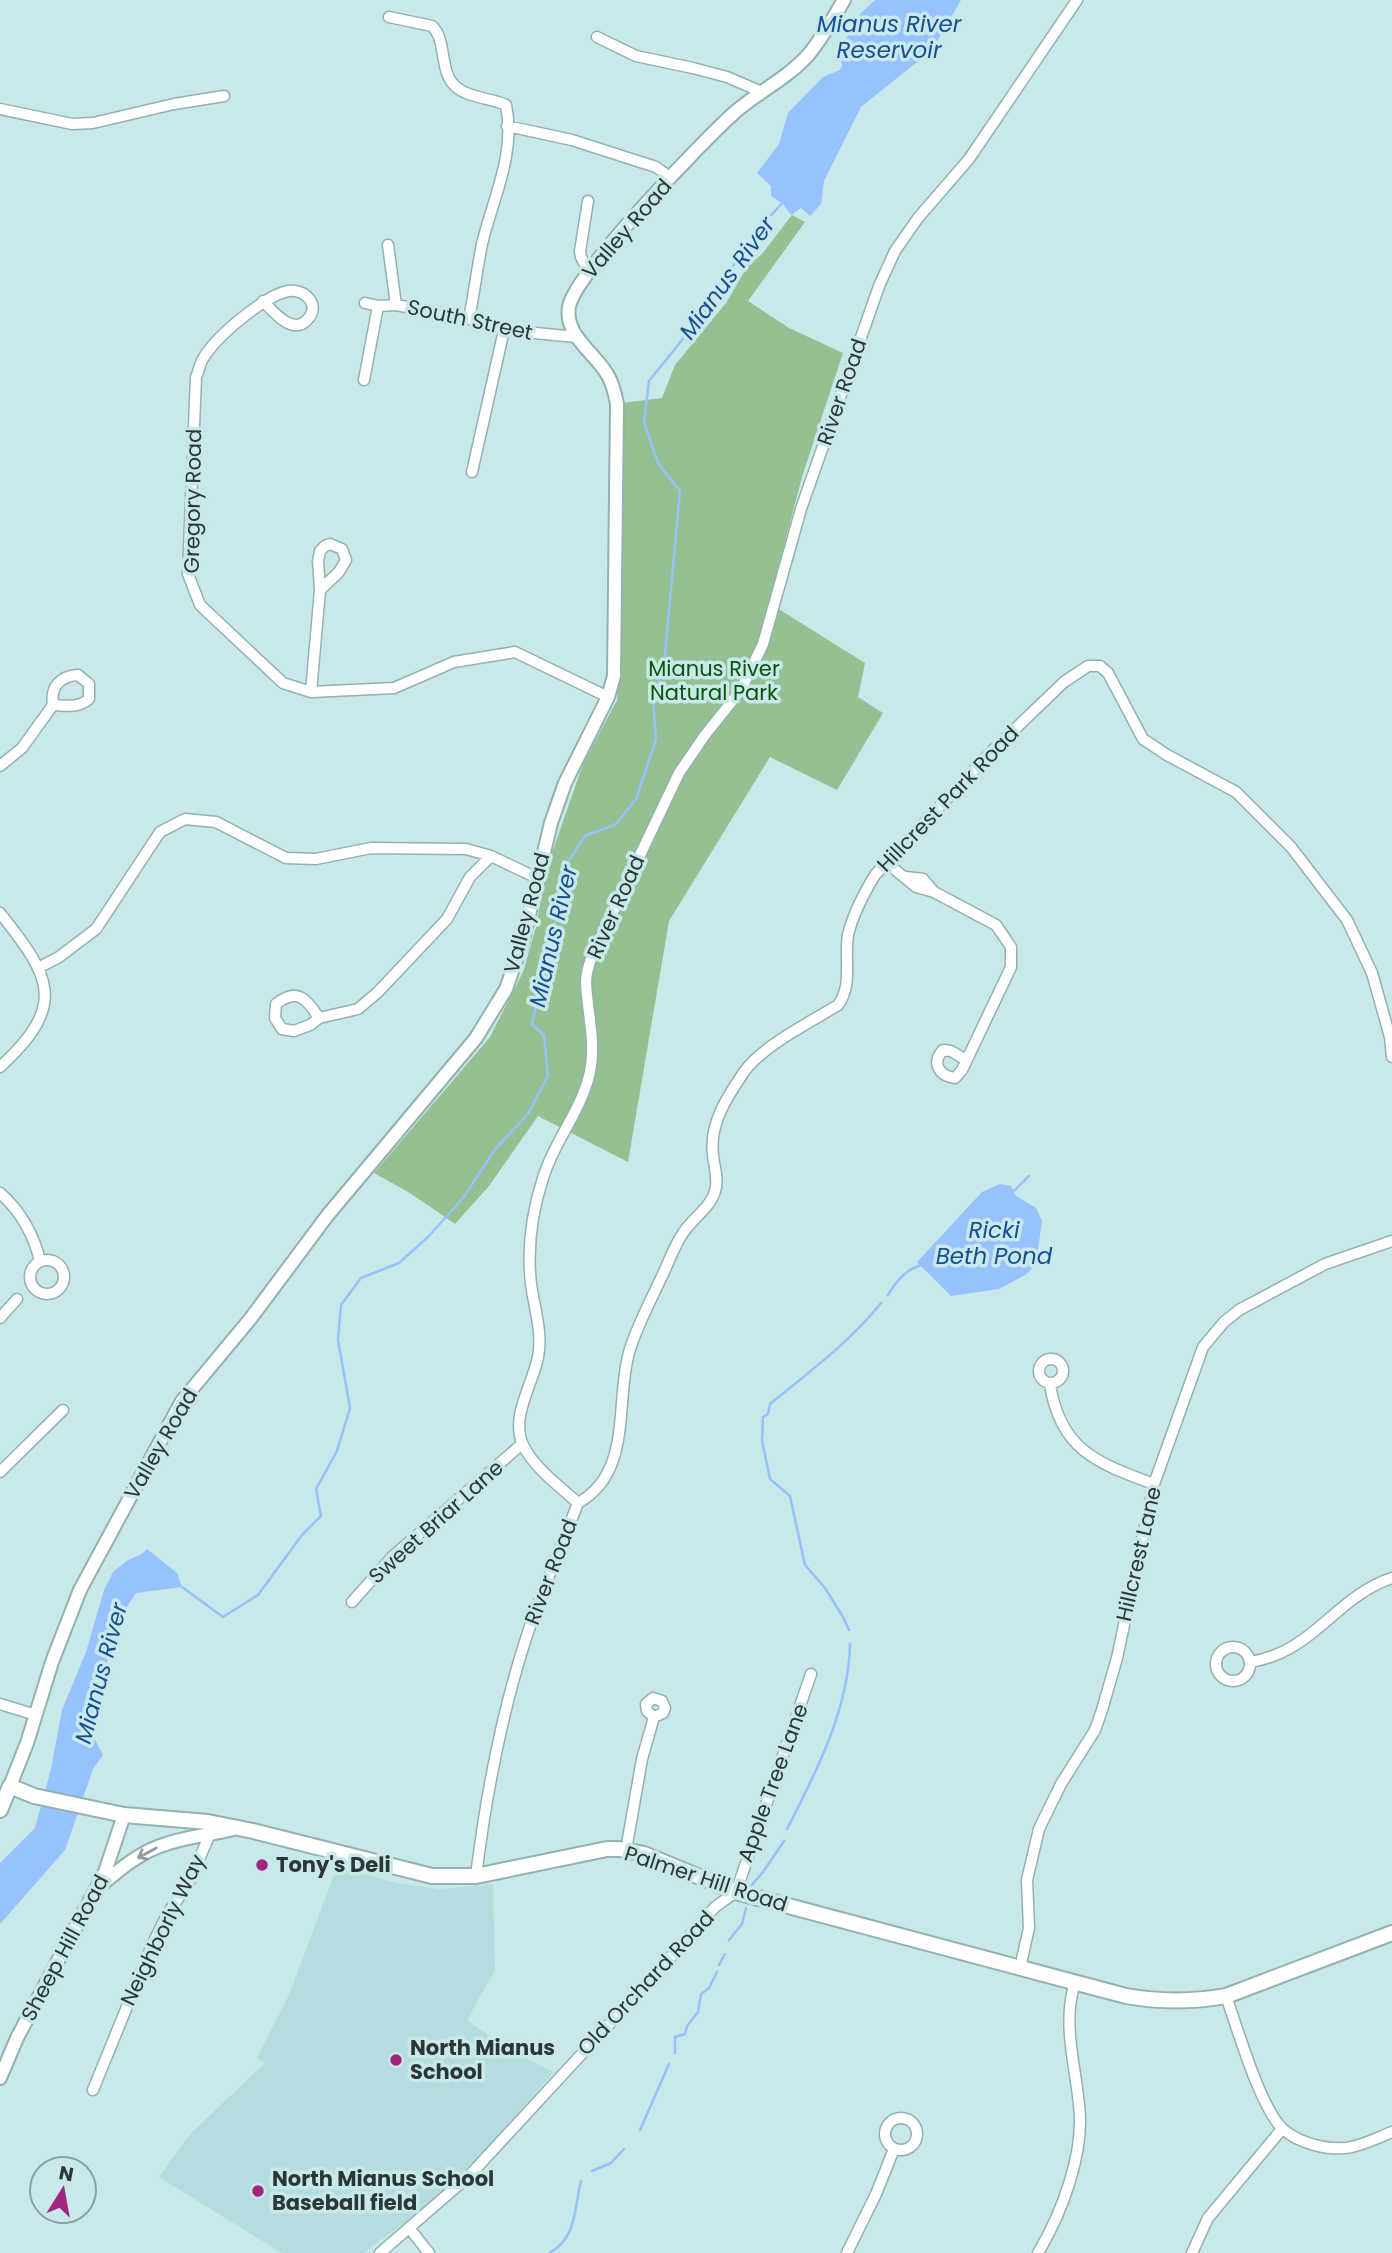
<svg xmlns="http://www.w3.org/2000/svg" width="1392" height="2253" font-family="Poppins,sans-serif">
<rect width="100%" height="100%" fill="#c9e8e9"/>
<!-- built -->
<path fill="#b5dddf" d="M337,1867L397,1883L440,1889L493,1884L495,1970L467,2020L506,2048L554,2072L481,2155L445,2189L413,2216L364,2253H282L159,2177L190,2134L265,2063L257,2058L289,1995Z"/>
<!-- green -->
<path fill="#95c092" d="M792,215L805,222L748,301L789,328L843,353L802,477L769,603L865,663L858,697L883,713L837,790L770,757L669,921L628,1162L538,1116L489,1186L455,1224L410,1193L374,1173L490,1037L523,972L536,927L546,870L583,764L617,700L621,647L622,403L662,398L675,365L726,303L747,267L762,254Z"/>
<!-- water -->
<path fill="#96c2fd" d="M875,0H961L932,50L861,107L824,181L821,204L810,216L801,208L791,215L783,204L771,196V186L757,173L779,144L788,113L823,77L840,70L842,66L840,52L849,33L860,14Z
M1000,1184L1011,1186L1016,1196L1036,1208L1042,1221L1036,1264L1027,1274L999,1289L951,1296L917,1262L982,1192Z
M147,1549L177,1573L182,1587L136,1593L115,1625L92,1734L103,1755L93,1769L65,1850L0,1924V1863L35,1828L51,1769L62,1710L86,1652L104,1590L113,1572L128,1560L142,1554Z"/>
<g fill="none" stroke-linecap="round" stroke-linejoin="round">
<!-- stream -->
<path stroke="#96c2fd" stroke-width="2.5" d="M1011,1194L1029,1176
M888,1295C895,1283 907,1268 922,1265
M182,1587L223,1617L258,1595L302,1535L321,1516L316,1489L337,1451L350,1408L338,1340L341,1305L361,1278L399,1263L428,1237L463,1198L496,1148L528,1114L548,1076L544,1035L532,1024L569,860L585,836L616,824L636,799L656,739L653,700L664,665L680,491L658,463L644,422L649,381L716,298L727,274L763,224L784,201
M849,1630L843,1617L825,1588L805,1565L790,1496L770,1479L762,1441L763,1417L768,1414L770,1404C809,1372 849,1343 881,1303
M787,1829C816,1773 849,1708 850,1644
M750,1887L763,1872L784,1841
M729,1940L742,1924L746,1908
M719,1965L725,1954
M675,2053V2037L685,2034L687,2026L698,2012L701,1994L709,1988L717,1972
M640,2130L669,2064
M592,2171L611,2163L624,2149
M549,2253C577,2239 574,2208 581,2181"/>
<!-- minor casing -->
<g stroke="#94b1b2" stroke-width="13">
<path id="minor" d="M389,17L432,26C447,40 439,71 455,86C468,98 491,98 506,105C516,154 493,198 482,244C477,269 474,294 469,319
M597,37L636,56L693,68L727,77L762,92
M0,109L72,124L93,123L174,104L224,96
M507,126L572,140L656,167L671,178
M588,201L580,251L581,257L589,272
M388,245L396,305
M263,301C272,310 292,336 307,320C322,305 304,288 288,291C264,296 217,336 204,357C200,362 199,371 196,377L188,574L200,605L283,683L311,692L394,688L454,662L515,652L608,697
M365,303L378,306L396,305L434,312L469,319L504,330L576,337
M364,380L378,306
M472,472L504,330
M311,692L320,590L318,561L320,551L325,546L330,544L342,549L346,560L339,572L320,590
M0,766L22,748L53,705C50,687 60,676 78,675L89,684V699C78,708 67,706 53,705
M887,863L916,887L934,892L996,925L1011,947V967L962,1070L955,1078C939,1076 931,1063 943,1050L951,1051L966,1060
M906,877L923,879L934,892
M0,913C52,978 67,1005 0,1067
M40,967L59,957L96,929L160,832L185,819L216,822L286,858L316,859L371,848L466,849L491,856
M319,1018C307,999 297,987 276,1004L275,1018L282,1029L294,1031L310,1025L319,1018L358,1009L378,992L447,919L470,877L491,856L537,878
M0,1193C20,1210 34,1235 40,1261
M30 1277a17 17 0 1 1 34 0a17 17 0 1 1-34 0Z
M0,1318L17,1299
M1039 1371a12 12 0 1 1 24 0a12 12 0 1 1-24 0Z
M1050,1384C1060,1450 1097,1463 1154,1484
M0,1472L63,1410
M578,1503C559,1486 534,1468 523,1445C510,1417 533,1384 538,1357C543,1333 534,1307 531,1284C527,1249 532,1212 543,1178C554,1140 585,1107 591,1066C595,1037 587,1010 586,982C586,973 589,964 592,956L679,773L705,735L741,690L763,644L801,509L879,286L895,251L918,218L969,159L1077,0
M578,1503C634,1472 614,1400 630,1349C638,1324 651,1300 662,1276C669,1262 674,1246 683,1233C692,1219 711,1207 715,1191C719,1179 714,1167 713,1155C709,1124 727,1097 744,1072C762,1046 811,1022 838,1005C853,985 844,959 848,935C853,914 864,893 875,875L991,752L1064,682L1088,666H1100L1108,673L1143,739L1167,755L1236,792L1291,847L1347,920L1372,973L1390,1037L1392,1057
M352,1602L391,1558L522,1444
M1216 1664a17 17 0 1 1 34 0a17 17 0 1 1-34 0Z
M1250,1662C1314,1652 1335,1597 1392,1578
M0,1704L36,1715
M626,1850L642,1759L654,1717L647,1711L646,1704L653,1698L662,1701L665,1708L663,1713L654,1717
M476,1876C486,1795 502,1711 528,1632C543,1589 561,1546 578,1503
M1020,1968L1029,1928L1027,1880L1039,1829L1061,1784L1095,1730L1102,1710L1117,1658L1154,1484L1203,1347L1224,1322L1239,1310L1325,1264L1392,1241
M1226,1996C1237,2027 1261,2111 1284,2130C1299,2143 1326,2150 1346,2148C1362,2146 1377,2138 1392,2132
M93,2090L153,1943L168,1913L189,1883L209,1836
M885 2134a16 16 0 1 1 32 0a16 16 0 1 1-32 0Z
M410,2229L429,2253
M380,2253L470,2175L661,1968L715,1907L736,1892L811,1674
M847,2253L876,2194L894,2149
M1038,2253C1062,2213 1085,2152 1079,2105C1075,2062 1062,2024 1075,1982
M1192,2253L1208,2218L1282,2129"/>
</g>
<!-- tertiary casing -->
<g stroke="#94b1b2" stroke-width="16">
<path id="tertiary" d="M10,1786L27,1743L52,1662L80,1590L182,1401L251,1318L327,1216L476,1038L506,989L523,940L551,823L565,783L608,697L614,676L617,404C615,394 613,383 607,374C595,353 564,335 569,307C574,274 704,140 734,113C758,92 788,78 809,54C823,37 833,18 844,0
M100,1886C119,1870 141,1851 166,1844C188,1836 213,1835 236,1828
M0,2078L17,2038L105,1872L124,1815"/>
</g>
<!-- secondary casing -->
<g stroke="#94b1b2" stroke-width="18">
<path id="secondary" d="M0,1810L10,1786L34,1796L124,1815L208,1822L253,1831L432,1876H476L607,1849H619L644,1854L736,1892L1126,1996C1160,2002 1192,2002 1226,1996L1392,1933"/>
</g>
<!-- minor -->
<use href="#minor" stroke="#fff" stroke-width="10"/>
<!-- tertiary -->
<use href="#tertiary" stroke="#fff" stroke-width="12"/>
<!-- secondary -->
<use href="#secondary" stroke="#fff" stroke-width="14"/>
</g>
<!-- one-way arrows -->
<defs><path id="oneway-shaft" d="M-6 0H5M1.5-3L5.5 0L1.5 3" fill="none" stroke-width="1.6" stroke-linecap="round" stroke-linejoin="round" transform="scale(1.75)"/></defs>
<use stroke="#959b9b" href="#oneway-shaft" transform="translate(147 1853) rotate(151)"/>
<!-- markers -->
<g fill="#9f277f" stroke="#c9e8e9" stroke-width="2.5">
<circle cx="262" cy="1865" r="7"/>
<circle cx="396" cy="2060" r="7"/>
<circle cx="258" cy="2191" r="7"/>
</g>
<g text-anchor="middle" stroke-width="7" stroke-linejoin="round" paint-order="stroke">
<!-- street labels -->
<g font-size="21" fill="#2b3737" stroke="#c9e8e9">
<text transform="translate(627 229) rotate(-49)" y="7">Valley Road</text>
<text transform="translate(470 320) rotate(12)" y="7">South Street</text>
<text transform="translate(842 392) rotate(-71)" y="7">River Road</text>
<text transform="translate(193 501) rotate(-89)" y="7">Gregory Road</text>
<text transform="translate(948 799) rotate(-46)" y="7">Hillcrest Park Road</text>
<text transform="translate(616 907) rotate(-66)" y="7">River Road</text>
<text transform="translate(527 913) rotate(-75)" y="7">Valley Road</text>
<text transform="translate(161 1444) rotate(-60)" y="7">Valley Road</text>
<text transform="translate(436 1522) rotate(-42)" y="7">Sweet Briar Lane</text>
<text transform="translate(1139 1554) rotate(-77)" y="7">Hillcrest Lane</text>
<text transform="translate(551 1572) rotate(-69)" y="7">River Road</text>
<text transform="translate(773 1783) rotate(-70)" y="7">Apple Tree Lane</text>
<text transform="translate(706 1879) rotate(18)" y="7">Palmer Hill Road</text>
<text transform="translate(163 1930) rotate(-64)" y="7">Neighborly Way</text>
<text transform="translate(65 1948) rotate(-62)" y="7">Sheep Hill Road</text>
<text transform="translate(646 1983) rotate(-47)" y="7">Old Orchard Road</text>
</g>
<!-- park labels -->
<g font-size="21" fill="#08560c" stroke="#c9e8e9">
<text x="714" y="676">Mianus River<tspan x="714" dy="24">Natural Park</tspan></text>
</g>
<!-- poi labels -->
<g font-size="21" font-weight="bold" fill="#2b3737" stroke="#c9e8e9" text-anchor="start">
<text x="276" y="1872">Tony's Deli</text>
<text x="410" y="2055">North Mianus<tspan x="410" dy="24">School</tspan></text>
<text x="272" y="2186">North Mianus School<tspan x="272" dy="24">Baseball field</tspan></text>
</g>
<!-- water labels -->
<g font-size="23" font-style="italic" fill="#174f93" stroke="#c9e8e9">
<text x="889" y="32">Mianus River<tspan x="889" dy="26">Reservoir</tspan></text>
<text transform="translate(727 278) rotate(-54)" y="8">Mianus River</text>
<text transform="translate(553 936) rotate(-77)" y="8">Mianus River</text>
<text x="994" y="1238">Ricki<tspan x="994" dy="26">Beth Pond</tspan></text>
<text transform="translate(101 1673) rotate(-75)" y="8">Mianus River</text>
</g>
</g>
<!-- north arrow -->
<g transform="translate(63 2190) rotate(11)"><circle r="33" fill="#c9e8e9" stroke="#8aa1a2" stroke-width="2"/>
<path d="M0-5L12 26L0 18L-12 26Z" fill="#9f277f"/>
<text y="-10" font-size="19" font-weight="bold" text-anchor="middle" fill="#2b3737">N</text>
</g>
</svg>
